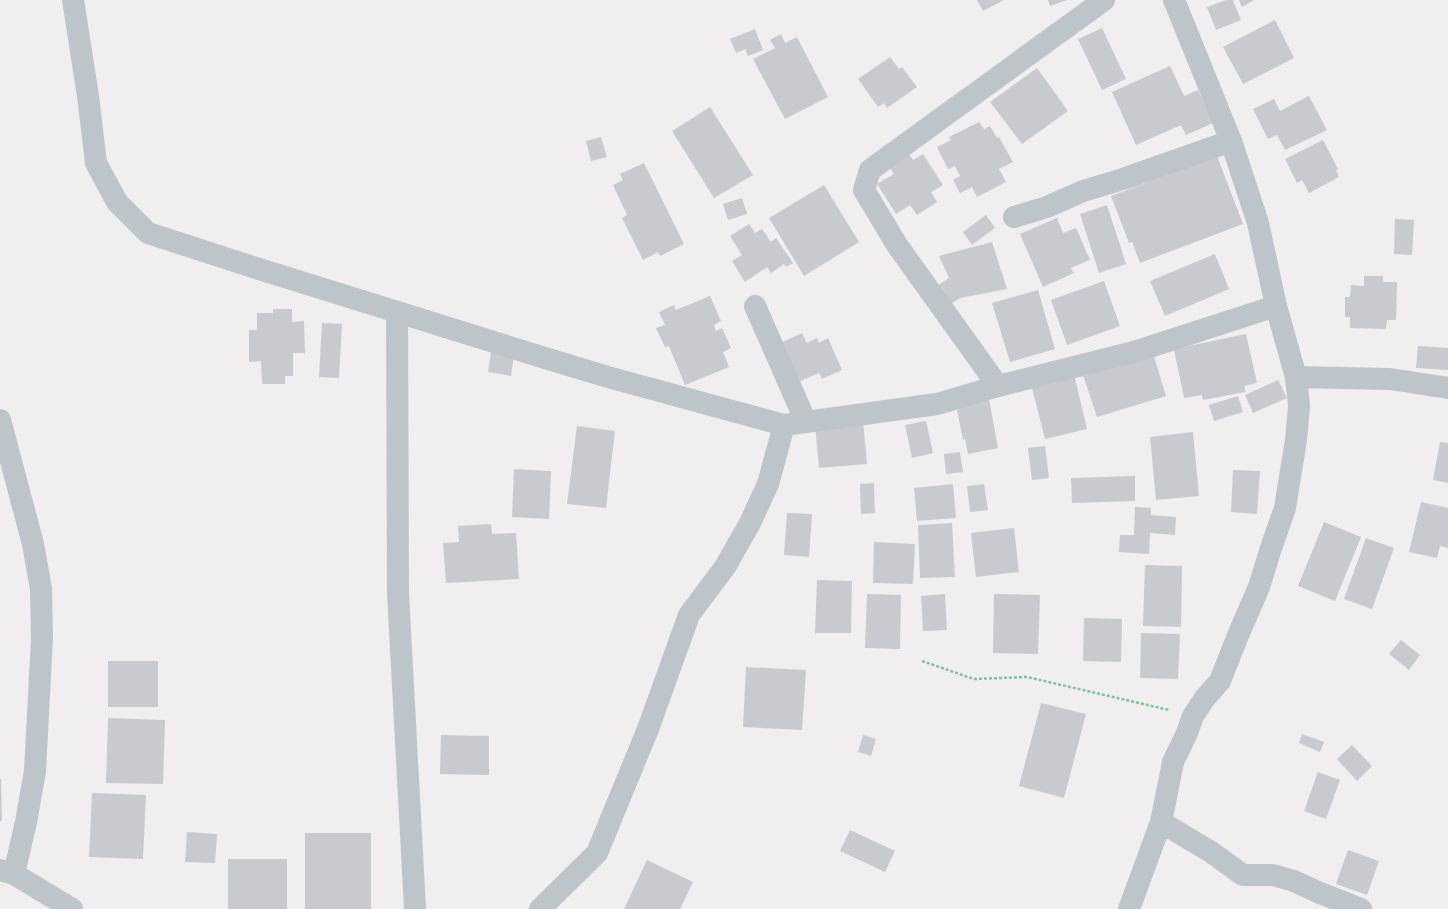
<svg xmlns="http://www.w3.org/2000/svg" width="1448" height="909" font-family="Overpass,sans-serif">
<rect width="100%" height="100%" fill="#f0eeee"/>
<!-- building -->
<path fill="#c8cad0" d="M977,0H1004L983,11Z
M1048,0H1067L1050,6Z
M1226,0H1233L1241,20L1216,30L1207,7Z
M1239,0H1254L1242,7Z
M1275,20L1294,58L1243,84L1223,47Z
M1102,28L1126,79L1102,90L1078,39Z
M755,29L763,50L748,56L745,49L736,53L730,39Z
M781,34L785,43L797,37L828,97L785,119L753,59L775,48L770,40Z
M890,57L899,69L902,67L917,87L887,108L884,103L878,107L858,79Z
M1170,66L1184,96L1198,90L1213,123L1186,135L1181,125L1136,145L1112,92Z
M1037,68L1068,111L1022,144L990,102Z
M1309,96L1327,130L1285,150L1277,135L1268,139L1253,109L1274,99L1280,111Z
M710,107L753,175L714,198L672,131Z
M979,122L984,129L990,126L997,138L999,137L1013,162L999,169L1006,182L977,197L972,187L960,193L953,180L960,176L955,166L948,169L937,147L951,140L949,137Z
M601,137L607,157L591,161L586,141Z
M1323,140L1338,169L1336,170L1339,177L1309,193L1302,180L1297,183L1285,159Z
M908,153L913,160L923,154L943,185L931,192L937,202L917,215L910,205L896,214L877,184L894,174L888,165Z
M1217,156L1243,224L1140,263L1132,242L1129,243L1111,196Z
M644,163L684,244L660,256L658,252L643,260L622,218L627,215L613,185L623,180L620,174Z
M824,185L859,242L804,276L769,218Z
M742,198L747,214L728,220L723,204Z
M1107,205L1126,264L1099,273L1080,214Z
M986,215L995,228L972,245L963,232Z
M1057,218L1063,233L1076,228L1090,260L1071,268L1074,273L1043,287L1020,234Z
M1395,219L1414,220L1412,255L1394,254Z
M749,224L755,233L762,229L771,242L776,238L793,263L786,267L784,264L771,273L767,267L745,282L732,261L742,255L730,236Z
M992,242L1007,289L960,298L946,307L934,288L949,278L939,256Z
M1215,254L1229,289L1165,316L1150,281Z
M1364,276H1383V282H1397L1396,320H1387L1386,329L1350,328V317H1345V297H1350L1351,285L1364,286Z
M1104,281L1120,326L1067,345L1051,300Z
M1038,290L1055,349L1010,362L992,303Z
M710,296L721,321L714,325L716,331L722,328L731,348L723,352L729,367L685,385L669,346L665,347L656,328L665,325L659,312L674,305L676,310Z
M273,309H292V322L304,321L305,353H293V376H285V384H262L261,361L249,362V330H257V313H273Z
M322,323L342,324L339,378L319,377Z
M802,333L807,343L817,338L819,343L828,338L842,370L822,379L819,373L796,383L778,344Z
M1246,334L1257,383L1245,386V392L1203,400L1202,395L1184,398L1174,349Z
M1418,346L1448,348V370L1416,368Z
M491,352L514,355L511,376L488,372Z
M1153,353L1166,396L1097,417L1083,375Z
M1074,374L1087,429L1045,439L1031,384Z
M1278,380L1287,398L1253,413L1245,395Z
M1238,396L1243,412L1214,421L1209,405Z
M989,399L998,448L968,454L965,439L963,440L956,405Z
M863,420L867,464L819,468L815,424Z
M926,421L933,453L912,458L905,425Z
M577,426L615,431L606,508L567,504Z
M1193,432L1199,496L1156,500L1150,437Z
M1440,442L1448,443V483L1433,480Z
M1045,446L1049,478L1032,480L1028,448Z
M960,452L963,472L946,474L944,454Z
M514,469L551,471L549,519L512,517Z
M1233,470L1260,471L1257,514L1231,512Z
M1135,476V501L1072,503L1071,478Z
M874,483L875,513L861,514L860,484Z
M953,484L956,518L917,521L914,488Z
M984,484L988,510L970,512L967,486Z
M1421,502L1448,508V548L1440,546L1437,558L1409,552Z
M1135,507L1151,508V515L1176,517L1175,535L1150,533L1149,554L1119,552L1120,535H1134Z
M787,513L812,514L809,557L784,555Z
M1324,522L1361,537L1335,601L1298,586Z
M952,523L955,577L920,578L918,525Z
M491,524L492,534L516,533L519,579L446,583L443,543L459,542L458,526Z
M1014,528L1019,572L976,577L971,533Z
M1366,538L1394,548L1372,609L1344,599Z
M874,542L915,544L913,584L873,583Z
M1145,565L1182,566L1181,627L1143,626Z
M817,580L852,581L851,633H815Z
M867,594L901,595L900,649L865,648Z
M945,594L947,630L923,631L921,596Z
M994,594L1040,595L1038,654L993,653Z
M1084,618L1122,619L1121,662L1083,661Z
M1141,633L1180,634L1178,679L1140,678Z
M1401,640L1420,655L1409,670L1389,654Z
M108,661H158V707H108Z
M746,667L806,670L802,730L743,727Z
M1041,703L1086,714L1064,798L1019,786Z
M108,718L165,720L163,784L106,783Z
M1302,734L1324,742L1320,752L1299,743Z
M441,735L489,736V775L440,774Z
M863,735L876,739L871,756L858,752Z
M1352,745L1372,766L1357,781L1337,759Z
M1318,772L1340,780L1326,819L1304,811Z
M0,779H1L2,821H0Z
M92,793L146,795L143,859L89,857Z
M850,830L895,851L885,872L840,851Z
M187,832L217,834L215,863L185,862Z
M305,833H371V909H305Z
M1348,850L1379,861L1367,895L1336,884Z
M228,859H287V909H228Z
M647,860L693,882L680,909H624Z"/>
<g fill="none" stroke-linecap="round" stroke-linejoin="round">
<!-- path -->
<path stroke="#7ac59d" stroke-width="2.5" stroke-dasharray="3 2" stroke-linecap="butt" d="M922,661L974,679L1027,677L1169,710"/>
<!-- minor -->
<path stroke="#bdc5cb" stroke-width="22" d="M73,0L88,96L96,163L117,202L148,233L256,268L545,358L608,377L784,425
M1174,0L1231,141L1258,223L1276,306L1296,377L1390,379L1448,388
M1014,217L1047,207L1083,191L1123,179L1231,141
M755,306L806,422
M397,312L398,593L415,909
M998,386L897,245L864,190L870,170L1104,0
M0,420L33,544L41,589L42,638L35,771L26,822L14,874
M1161,822L1211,852L1243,875H1273L1294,881L1320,893L1361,909
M0,870L14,874L72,909
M540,909L597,853L648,729L689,615L725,567L750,523L768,484L784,425L937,404L998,386L1134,352L1276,306
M1129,909L1161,822L1173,762L1187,733L1193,716L1205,698L1220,681L1239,633L1259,587L1271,548L1285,508L1296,440L1299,406L1296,377"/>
</g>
</svg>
